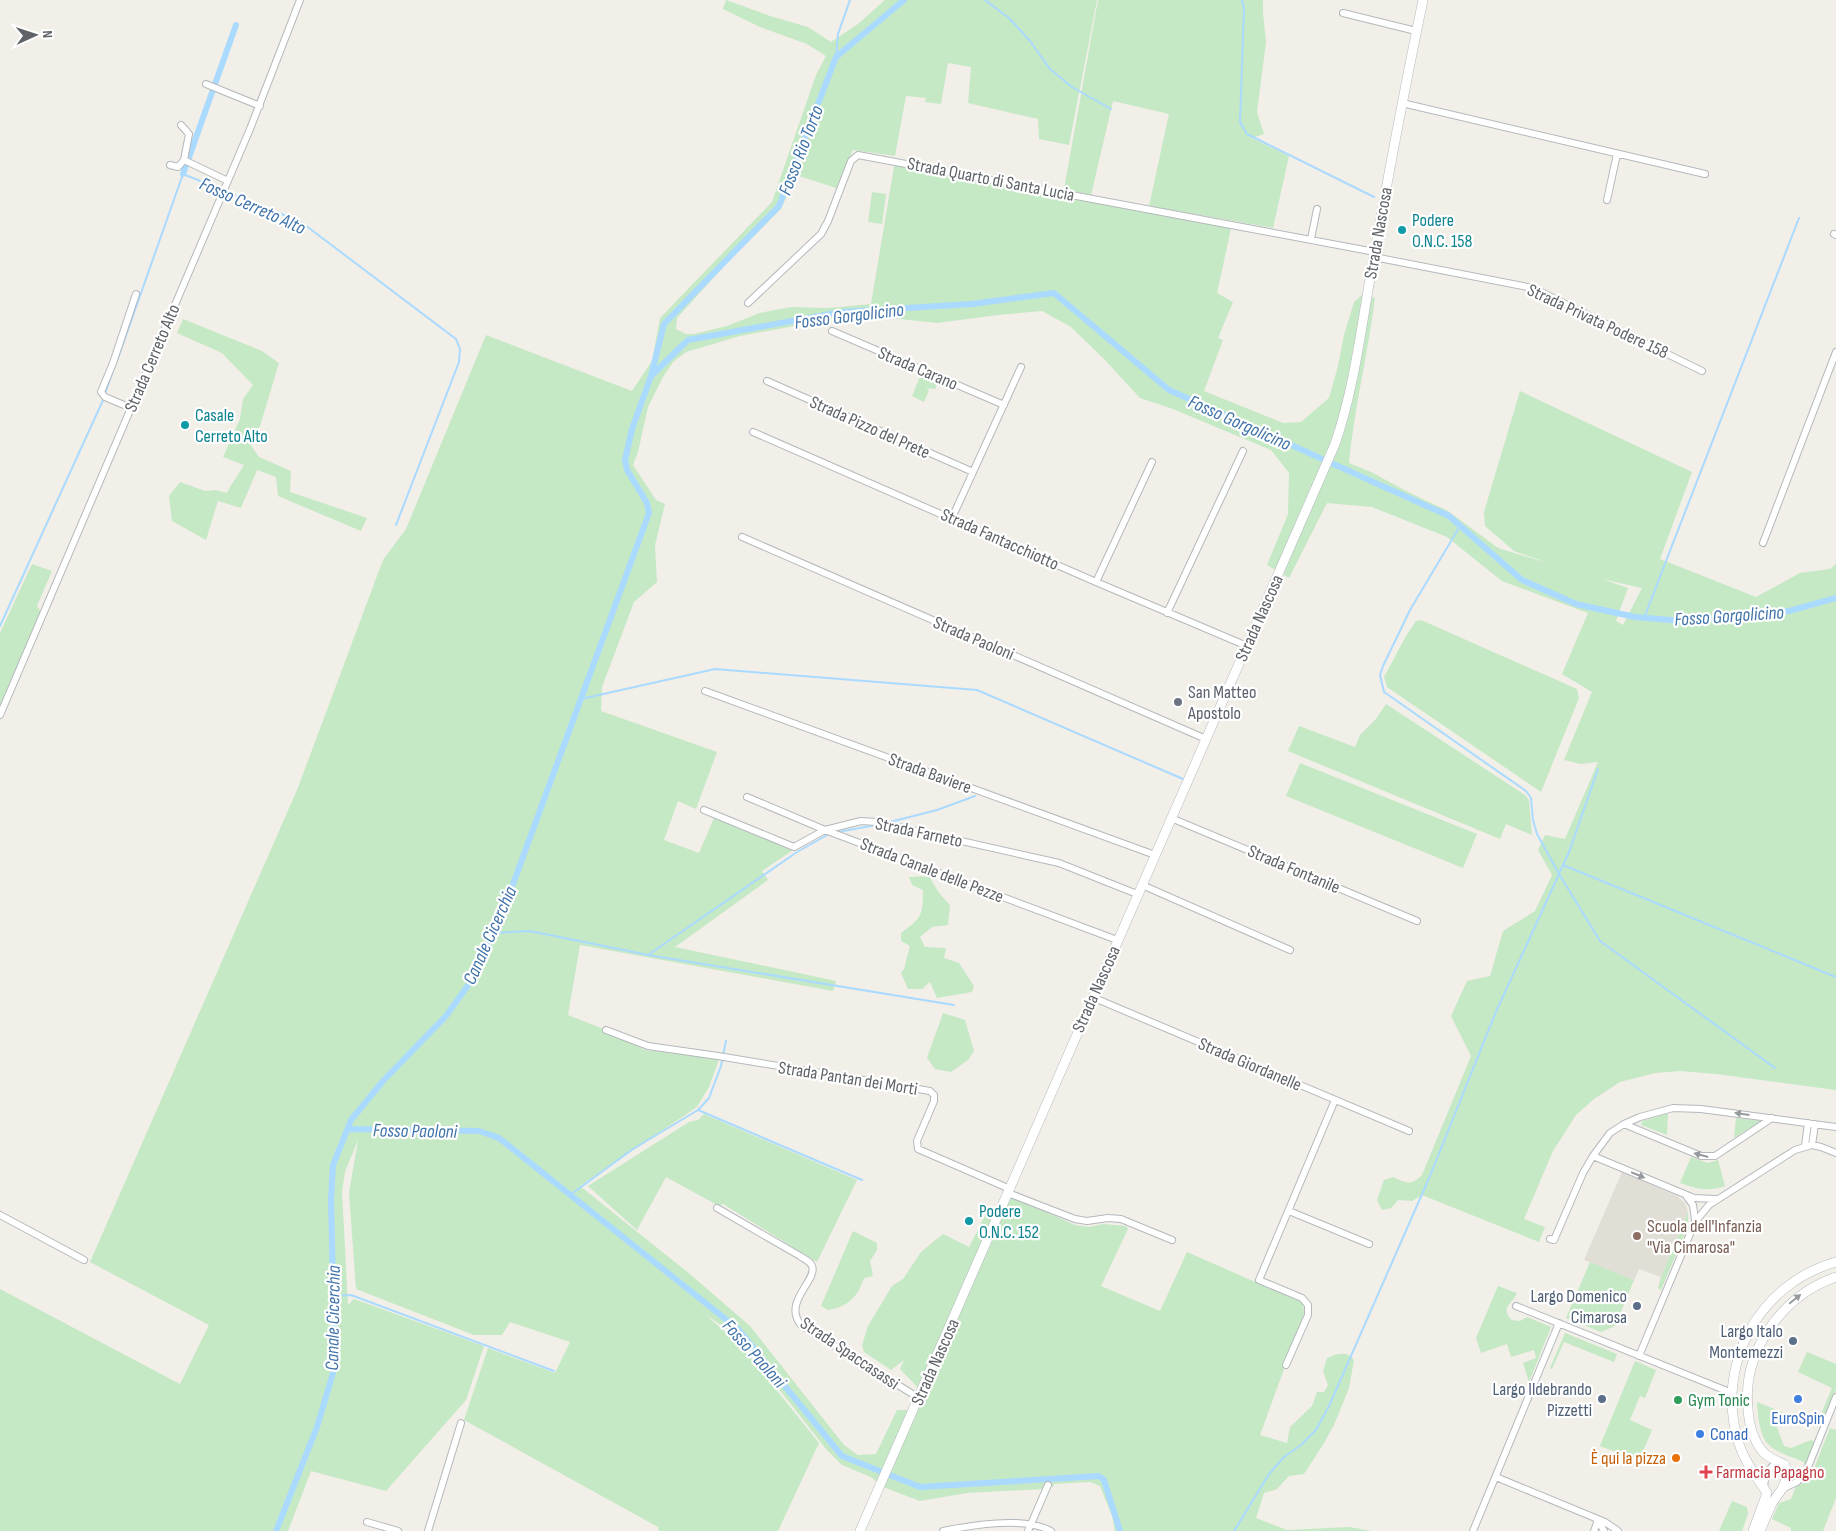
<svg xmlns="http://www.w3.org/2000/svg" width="1836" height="1531" font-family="'Sofia Sans Condensed',sans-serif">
<rect width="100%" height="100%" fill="#f1efe8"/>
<!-- education -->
<path fill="#e1ded6" d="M1622,1172L1677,1196L1685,1203L1688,1212L1661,1277L1639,1269L1634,1280L1584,1260Z"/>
<!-- green -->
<path fill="#c5e8c5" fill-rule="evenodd" d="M726,0L770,16L808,27L831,42L858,24L885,0H1097L1069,145L1039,139L1038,119L968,103L971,67L948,63L941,104L925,102L926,98L906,96L895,156L853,150L836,188L796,175L781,209L728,262L677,318L676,329L686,334H694L727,326L760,313L791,307L828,308L871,304L895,161L1232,224L1217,293L1233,302L1218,338L1223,340L1204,391L1283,423L1301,422L1329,398L1338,366L1344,335L1354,302L1363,294L1375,298C1368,354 1354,408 1349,463L1371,472L1410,493L1448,511L1498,548L1551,564L1514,551L1485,526L1484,512L1520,391L1692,472L1660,559L1756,597L1800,573L1830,569L1836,564V1090L1716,1074L1680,1071L1655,1073L1620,1082L1594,1099L1576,1115L1553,1151L1524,1219L1545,1227L1539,1242L1422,1195L1412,1201L1398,1200L1391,1208L1382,1210L1377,1200L1384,1180L1393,1177C1406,1183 1411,1186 1422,1175L1471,1056L1451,1016L1467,981L1490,976L1503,931L1535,911L1552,875L1538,850L1545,835L1565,839L1598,762L1581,764L1564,760L1592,692L1562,674L1588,613L1502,581L1447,537L1372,507L1327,503L1289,578L1267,565L1288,514L1289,473L1271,450L1173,409L1140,398L1104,359L1071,327L1042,311L998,315L937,323L890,318L816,322L740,336L686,352L673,362L663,377L648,407L638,452L633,465L656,500L665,504L655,545L657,582L634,602L602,687L601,711L717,752L696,809L678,801L664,840L699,853L714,818L793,850L762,871L768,880L675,947L836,981L833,991L580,945L568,1015L606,1030L645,1050L719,1059L709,1087L697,1107L580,1186L691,1275L750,1326L844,1445L858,1455L876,1454L897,1410H917L924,1394L900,1369L904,1360L891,1370L864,1352L862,1345L868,1326L892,1286L903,1279L921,1252L943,1234L969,1247L987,1212H1004L1010,1199L1013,1197L1075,1225L1089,1227L1103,1224L1126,1226L1128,1229L1101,1286L1160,1311L1187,1252L1303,1303L1304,1314L1260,1435L1287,1443L1290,1427L1312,1406L1317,1392H1324L1328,1385L1323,1371L1327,1358C1337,1354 1347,1350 1354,1360L1349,1388L1334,1425L1324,1443L1304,1474L1289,1476L1277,1489L1264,1493L1256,1518L1287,1530L1349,1527L1372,1531H1115L1112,1516L1100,1486L1090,1482L1054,1484L1053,1487L1045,1484L1042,1489L967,1493L920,1501L883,1487L871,1477L842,1465L826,1449L738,1337L705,1314L741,1346L819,1443L778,1531H659L658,1527L464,1420L488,1348L555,1373L570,1342L510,1322L502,1335H474L356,1289L349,1193L358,1140L345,1172L342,1192L348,1305L354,1299L484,1346L466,1400L386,1491L311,1471L288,1531H0V1289L180,1384L209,1325L90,1262L297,790L383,560L406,529L486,335L632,391L652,361L660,318L772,202L816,75L826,56L807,44L760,27L723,9ZM1602,579L1642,588L1623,625L1616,621L1628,588Z
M1098,0H1263V13L1266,42L1257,112L1264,134L1252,138L1289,156L1273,228L1149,206L1169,114L1113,101L1091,195L1064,189Z
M872,192L886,194L882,224L868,222Z
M183,319L262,351L279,363L260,426L250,444L259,457L291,471L290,492L367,518L361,531L278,496L276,477L257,470L241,508L218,501L206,540L172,521L169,496L180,482L205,491L216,490L227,493L230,487L244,465L223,457L240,419L243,399L253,385L222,353L177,333Z
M921,374L938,382L935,389L926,388L929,390L924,402L912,396Z
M32,564L52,571L37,606L41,612L0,705V633Z
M1421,620L1577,689L1579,698L1541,792L1387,687L1384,677L1406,636L1416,621Z
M1386,704L1525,795L1529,800L1532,835L1506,824L1500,839L1288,751L1299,726L1355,747L1360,735L1376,719Z
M1300,763L1477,834L1463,868L1286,796Z
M929,876L939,893L950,905L948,925L932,927L920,937L925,947L946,948L944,958L959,963L974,986L972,992L937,998L930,982L922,989H908L901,973L904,969L910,946L901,941V933C922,918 923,915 923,890L912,885L909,877Z
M943,1013L965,1020L974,1051L968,1060L951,1072L935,1069L927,1058Z
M1668,1113L1667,1135L1641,1125L1642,1121Z
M704,1114L857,1180L817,1262L723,1204L719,1206L666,1177L637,1230L588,1186L689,1122L698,1120Z
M1736,1118L1761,1121L1734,1138Z
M1691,1157L1708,1163L1718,1160L1725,1186C1708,1192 1697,1189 1680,1183Z
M1688,1212V1226L1661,1290L1658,1288L1661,1277Z
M853,1231L877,1243V1250L870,1261L873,1276L865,1278C862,1281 862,1284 860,1288C853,1302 842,1308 828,1310L821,1306Z
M1590,1262L1634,1280L1615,1326L1601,1332L1566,1318Z
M1498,1286L1517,1293C1513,1304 1499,1307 1512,1320L1520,1321L1527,1317L1551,1327L1529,1382L1523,1363L1536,1358L1534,1350L1511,1357L1507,1344L1481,1353L1476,1338Z
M1565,1333L1617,1354L1614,1362L1564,1342L1552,1369L1550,1368Z
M1807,1352L1836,1364V1389L1823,1421L1819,1419L1832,1388L1798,1372Z
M1635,1361L1656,1370L1645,1398L1640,1396L1630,1420L1652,1430L1639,1461L1600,1446Z
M1757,1402L1789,1415L1779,1419L1776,1425L1784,1446L1791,1448L1811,1440L1815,1442L1804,1466V1462C1793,1457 1776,1453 1768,1444C1759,1435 1758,1414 1757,1402Z
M1830,1428L1836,1430V1498L1823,1531H1791V1528L1772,1519L1779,1503L1791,1499L1796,1486L1809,1481Z
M1732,1501L1747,1507L1748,1514L1742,1531H1719Z"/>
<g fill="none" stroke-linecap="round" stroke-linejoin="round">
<!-- stream -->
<path stroke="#aadaff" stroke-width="2" d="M985,0L1009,18L1030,41L1050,69L1072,87L1111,109
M1242,0L1244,8L1240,122L1247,134L1374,197
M836,57L838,34L850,0
M117,361L183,174L301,222L456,339L460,349L459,362L396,525
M105,394L115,365
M1460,526L1410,610L1383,666L1380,675L1384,692L1526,791L1531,798L1533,820L1537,834L1559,874L1600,941L1775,1068
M1644,618L1799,218
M0,626L104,398
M581,699L715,669L977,690L1183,779
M890,822L937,810L975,796
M838,832L876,825
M1563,865L1836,977
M494,933L530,931L648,955L954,1005
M648,955L797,852L829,834
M698,1110L862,1180
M570,1195L633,1149L698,1110L709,1098L721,1066L726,1041
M333,1296L351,1295L554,1371
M1234,1531L1269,1474L1284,1457L1301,1445L1316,1430L1329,1406L1430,1176L1495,1014L1569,852L1598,769"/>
<!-- canal -->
<path stroke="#aadaff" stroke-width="6" d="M183,174L236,25
M652,375L688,340L841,312L972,304L1054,293L1169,390L1449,516L1522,580L1576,604L1635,617L1682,621L1789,611L1836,598
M348,1129L479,1131L499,1138L738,1329L842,1456L920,1487L1099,1476L1104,1480L1120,1531
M276,1531L317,1427L333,1373L334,1326L331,1199L333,1165L351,1120L383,1081L446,1016L474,977L513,884L649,513L647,503L627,470L625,460L632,429L651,376L664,324L779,206L836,57L904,0"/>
<!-- street casing -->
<g stroke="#b5b8bc" stroke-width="8">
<path id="street" d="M1343,13L1416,31
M206,84L260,106
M1402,103L1705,174
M184,160L228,181
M170,165L178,167L184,160L189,134L181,125
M1607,200L1617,154
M1834,234L1836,235
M1311,239L1317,209
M1374,257L1533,288L1702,371
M748,303L821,234L828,221L851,161L858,155L1375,252
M832,331L1004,405
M767,381L973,472
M131,408L105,397L101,392L113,363L136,294
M753,432L1096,582L1247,646
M952,518L1021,367
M742,537L1206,739
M1763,543L1836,352
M1096,582L1152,462
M1167,613L1243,451
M705,691L1155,855
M0,715L250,129L300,0
M747,797L825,830L1117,940
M704,810L794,847L825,830L861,821L877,822L1059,863L1137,894
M1171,818L1417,921
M1142,885L1290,950
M1092,997L1409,1131
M606,1030L648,1046L718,1056L930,1091L934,1095V1101L917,1141L918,1149L1010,1189
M1624,1124L1701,1156H1715L1772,1118
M1812,1145L1815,1124
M1805,1146L1808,1123
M1593,1156L1694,1198L1715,1199
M1008,1193L1075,1219L1087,1221L1108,1218L1121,1219L1172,1240
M1687,1197L1693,1205L1695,1220
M717,1208L800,1256C804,1259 810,1261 812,1266C818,1280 782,1302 801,1325L919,1398
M1289,1211L1369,1244
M0,1215L84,1260
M1550,1239L1554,1240L1583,1173L1593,1156L1610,1133L1624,1124L1640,1117L1673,1108L1701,1109L1836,1127
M1516,1306L1732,1393
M1639,1356L1695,1222L1709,1205L1795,1150L1812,1145L1821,1147L1836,1153
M1286,1365L1308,1315V1305L1302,1298L1259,1280L1335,1100
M1496,1477L1605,1522L1618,1531
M1764,1489C1764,1479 1768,1466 1778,1463
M1782,1489L1797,1482L1806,1472L1836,1397
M1598,1520L1604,1531
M367,1522L398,1531
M428,1531L461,1423
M943,1531C972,1525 1024,1516 1051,1531
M1028,1531L1048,1485
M1473,1531L1559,1323
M1594,1531L1598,1520"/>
</g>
<!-- secondary casing -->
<g stroke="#b6babf" stroke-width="10">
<path id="secondary" d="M860,1531L1335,444C1354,389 1361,329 1371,273C1387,182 1404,91 1423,0
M1753,1531L1767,1493C1757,1477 1745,1463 1739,1444C1714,1366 1758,1284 1836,1262
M1760,1531L1772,1503L1782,1489L1788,1474L1785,1465C1778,1461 1770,1459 1763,1452C1753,1440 1749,1424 1748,1409C1742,1351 1782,1296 1836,1277"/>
</g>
<!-- street -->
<use href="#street" stroke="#fff" stroke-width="6"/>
<!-- secondary -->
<use href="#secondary" stroke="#fff" stroke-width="9"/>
</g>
<!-- one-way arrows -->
<defs><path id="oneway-solid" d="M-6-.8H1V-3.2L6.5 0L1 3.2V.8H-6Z" transform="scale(1.25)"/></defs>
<g fill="#979a9d">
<use href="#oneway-solid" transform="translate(1742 1114) rotate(-172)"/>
<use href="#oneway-solid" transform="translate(1701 1155) rotate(-165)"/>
<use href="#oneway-solid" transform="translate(1638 1175) rotate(23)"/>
<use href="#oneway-solid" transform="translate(1795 1299) rotate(-39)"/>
</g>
<!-- markers -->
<g fill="#0f9aa8" stroke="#fff" stroke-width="2">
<circle cx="1402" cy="230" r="5"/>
<circle cx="185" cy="425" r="5"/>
<circle cx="969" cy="1221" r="5"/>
</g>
<circle fill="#6b7280" stroke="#fff" stroke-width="2" cx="1178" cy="702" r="5"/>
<circle fill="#8d6e63" stroke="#fff" stroke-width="2" cx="1637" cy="1236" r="5"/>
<g fill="#5c6f8a" stroke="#fff" stroke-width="2">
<circle cx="1637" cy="1306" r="5"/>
<circle cx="1793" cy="1341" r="5"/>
<circle cx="1602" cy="1399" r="5"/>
</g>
<g fill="#3f7fe0" stroke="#fff" stroke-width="2">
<circle cx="1798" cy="1399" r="5"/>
<circle cx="1700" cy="1434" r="5"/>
</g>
<circle fill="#2e9e5b" stroke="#fff" stroke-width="2" cx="1678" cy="1400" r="5"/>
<circle fill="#e8710a" stroke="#fff" stroke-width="2" cx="1676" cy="1458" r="5"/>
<path fill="#e0444e" stroke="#fff" stroke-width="2" d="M1703.5 1464.5h5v5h5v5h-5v5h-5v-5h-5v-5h5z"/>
<g text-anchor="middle" stroke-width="4.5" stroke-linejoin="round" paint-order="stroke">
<!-- street labels -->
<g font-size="18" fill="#5f6368" stroke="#fff">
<text transform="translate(991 179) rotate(11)" y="6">Strada Quarto di Santa Lucia</text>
<text transform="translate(1378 233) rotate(-80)" y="6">Strada Nascosa</text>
<text transform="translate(1598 321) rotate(25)" y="6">Strada Privata Podere 158</text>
<text transform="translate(152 358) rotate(-67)" y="6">Strada Cerreto Alto</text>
<text transform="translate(918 368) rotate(23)" y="6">Strada Carano</text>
<text transform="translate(870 427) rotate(24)" y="6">Strada Pizzo del Prete</text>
<text transform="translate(1000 539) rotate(24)" y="6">Strada Fantacchiotto</text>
<text transform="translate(1259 618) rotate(-66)" y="6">Strada Nascosa</text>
<text transform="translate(974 638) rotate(23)" y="6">Strada Paoloni</text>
<text transform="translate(930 773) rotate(20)" y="6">Strada Baviere</text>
<text transform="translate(919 832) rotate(12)" y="6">Strada Farneto</text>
<text transform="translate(1294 869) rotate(23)" y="6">Strada Fontanile</text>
<text transform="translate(932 870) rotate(21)" y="6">Strada Canale delle Pezze</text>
<text transform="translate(1096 989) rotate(-66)" y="6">Strada Nascosa</text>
<text transform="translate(1250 1064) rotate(23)" y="6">Strada Giordanelle</text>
<text transform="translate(848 1078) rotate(9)" y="6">Strada Pantan dei Morti</text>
<text transform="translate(850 1353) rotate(34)" y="6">Strada Spaccasassi</text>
<text transform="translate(935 1362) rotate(-66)" y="6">Strada Nascosa</text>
</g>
<!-- culture labels -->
<g font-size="18" fill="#0d838f" stroke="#fff" text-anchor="start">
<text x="1412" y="226">Podere<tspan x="1412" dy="21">O.N.C. 158</tspan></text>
<text x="195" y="421">Casale<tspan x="195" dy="21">Cerreto Alto</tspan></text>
<text x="979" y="1217">Podere<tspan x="979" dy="21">O.N.C. 152</tspan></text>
</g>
<!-- worship labels -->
<g font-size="18" fill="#5b616d" stroke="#fff" text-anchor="start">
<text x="1188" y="698">San Matteo<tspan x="1188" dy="21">Apostolo</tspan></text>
</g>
<!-- education labels -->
<g font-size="18" fill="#785e54" stroke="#fff" text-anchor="start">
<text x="1647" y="1232">Scuola dell'Infanzia<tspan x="1647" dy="21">"Via Cimarosa"</tspan></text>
</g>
<!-- service labels -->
<g font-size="18" fill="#4e5e75" stroke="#fff" text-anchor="end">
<text x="1627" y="1302">Largo Domenico<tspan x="1627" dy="21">Cimarosa</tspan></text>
<text x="1783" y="1337">Largo Italo<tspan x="1783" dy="21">Montemezzi</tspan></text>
<text x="1592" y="1395">Largo Ildebrando<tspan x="1592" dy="21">Pizzetti</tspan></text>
</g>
<!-- leisure labels -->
<g font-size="18" fill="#27864d" stroke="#fff" text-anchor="start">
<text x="1688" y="1406">Gym Tonic</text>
</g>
<!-- shop labels -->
<g font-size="18" fill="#366cbe" stroke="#fff">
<text x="1798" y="1424">EuroSpin</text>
<text x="1710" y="1440" text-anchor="start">Conad</text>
</g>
<!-- food labels -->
<g font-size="18" fill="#c56008" stroke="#fff" text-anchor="end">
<text x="1666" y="1464">È qui la pizza</text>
</g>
<!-- health labels -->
<g font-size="18" fill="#be3a42" stroke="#fff" text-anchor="start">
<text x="1716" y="1478">Farmacia Papagno</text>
</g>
<!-- water labels -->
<g font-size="19" font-style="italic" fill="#4174aa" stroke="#fff">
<text transform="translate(800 150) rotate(-69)" y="7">Fosso Rio Torto</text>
<text transform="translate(253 205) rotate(24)" y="7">Fosso Cerreto Alto</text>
<text transform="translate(849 315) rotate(-7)" y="7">Fosso Gorgolicino</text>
<text transform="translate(1240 422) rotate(24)" y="7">Fosso Gorgolicino</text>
<text transform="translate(1729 615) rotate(-4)" y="7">Fosso Gorgolicino</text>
<text transform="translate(489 935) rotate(-66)" y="7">Canale Cicerchia</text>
<text transform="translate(415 1130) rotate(1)" y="7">Fosso Paoloni</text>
<text transform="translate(332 1318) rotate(-89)" y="7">Canale Cicerchia</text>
<text transform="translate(755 1353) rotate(48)" y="7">Fosso Paoloni</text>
</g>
</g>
<!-- north arrow -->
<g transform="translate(35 35) rotate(87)" stroke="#ffffff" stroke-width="4" paint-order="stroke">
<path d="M0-4L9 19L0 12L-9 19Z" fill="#5f6368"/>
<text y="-8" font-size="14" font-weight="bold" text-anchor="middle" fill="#5f6368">N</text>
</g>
</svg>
